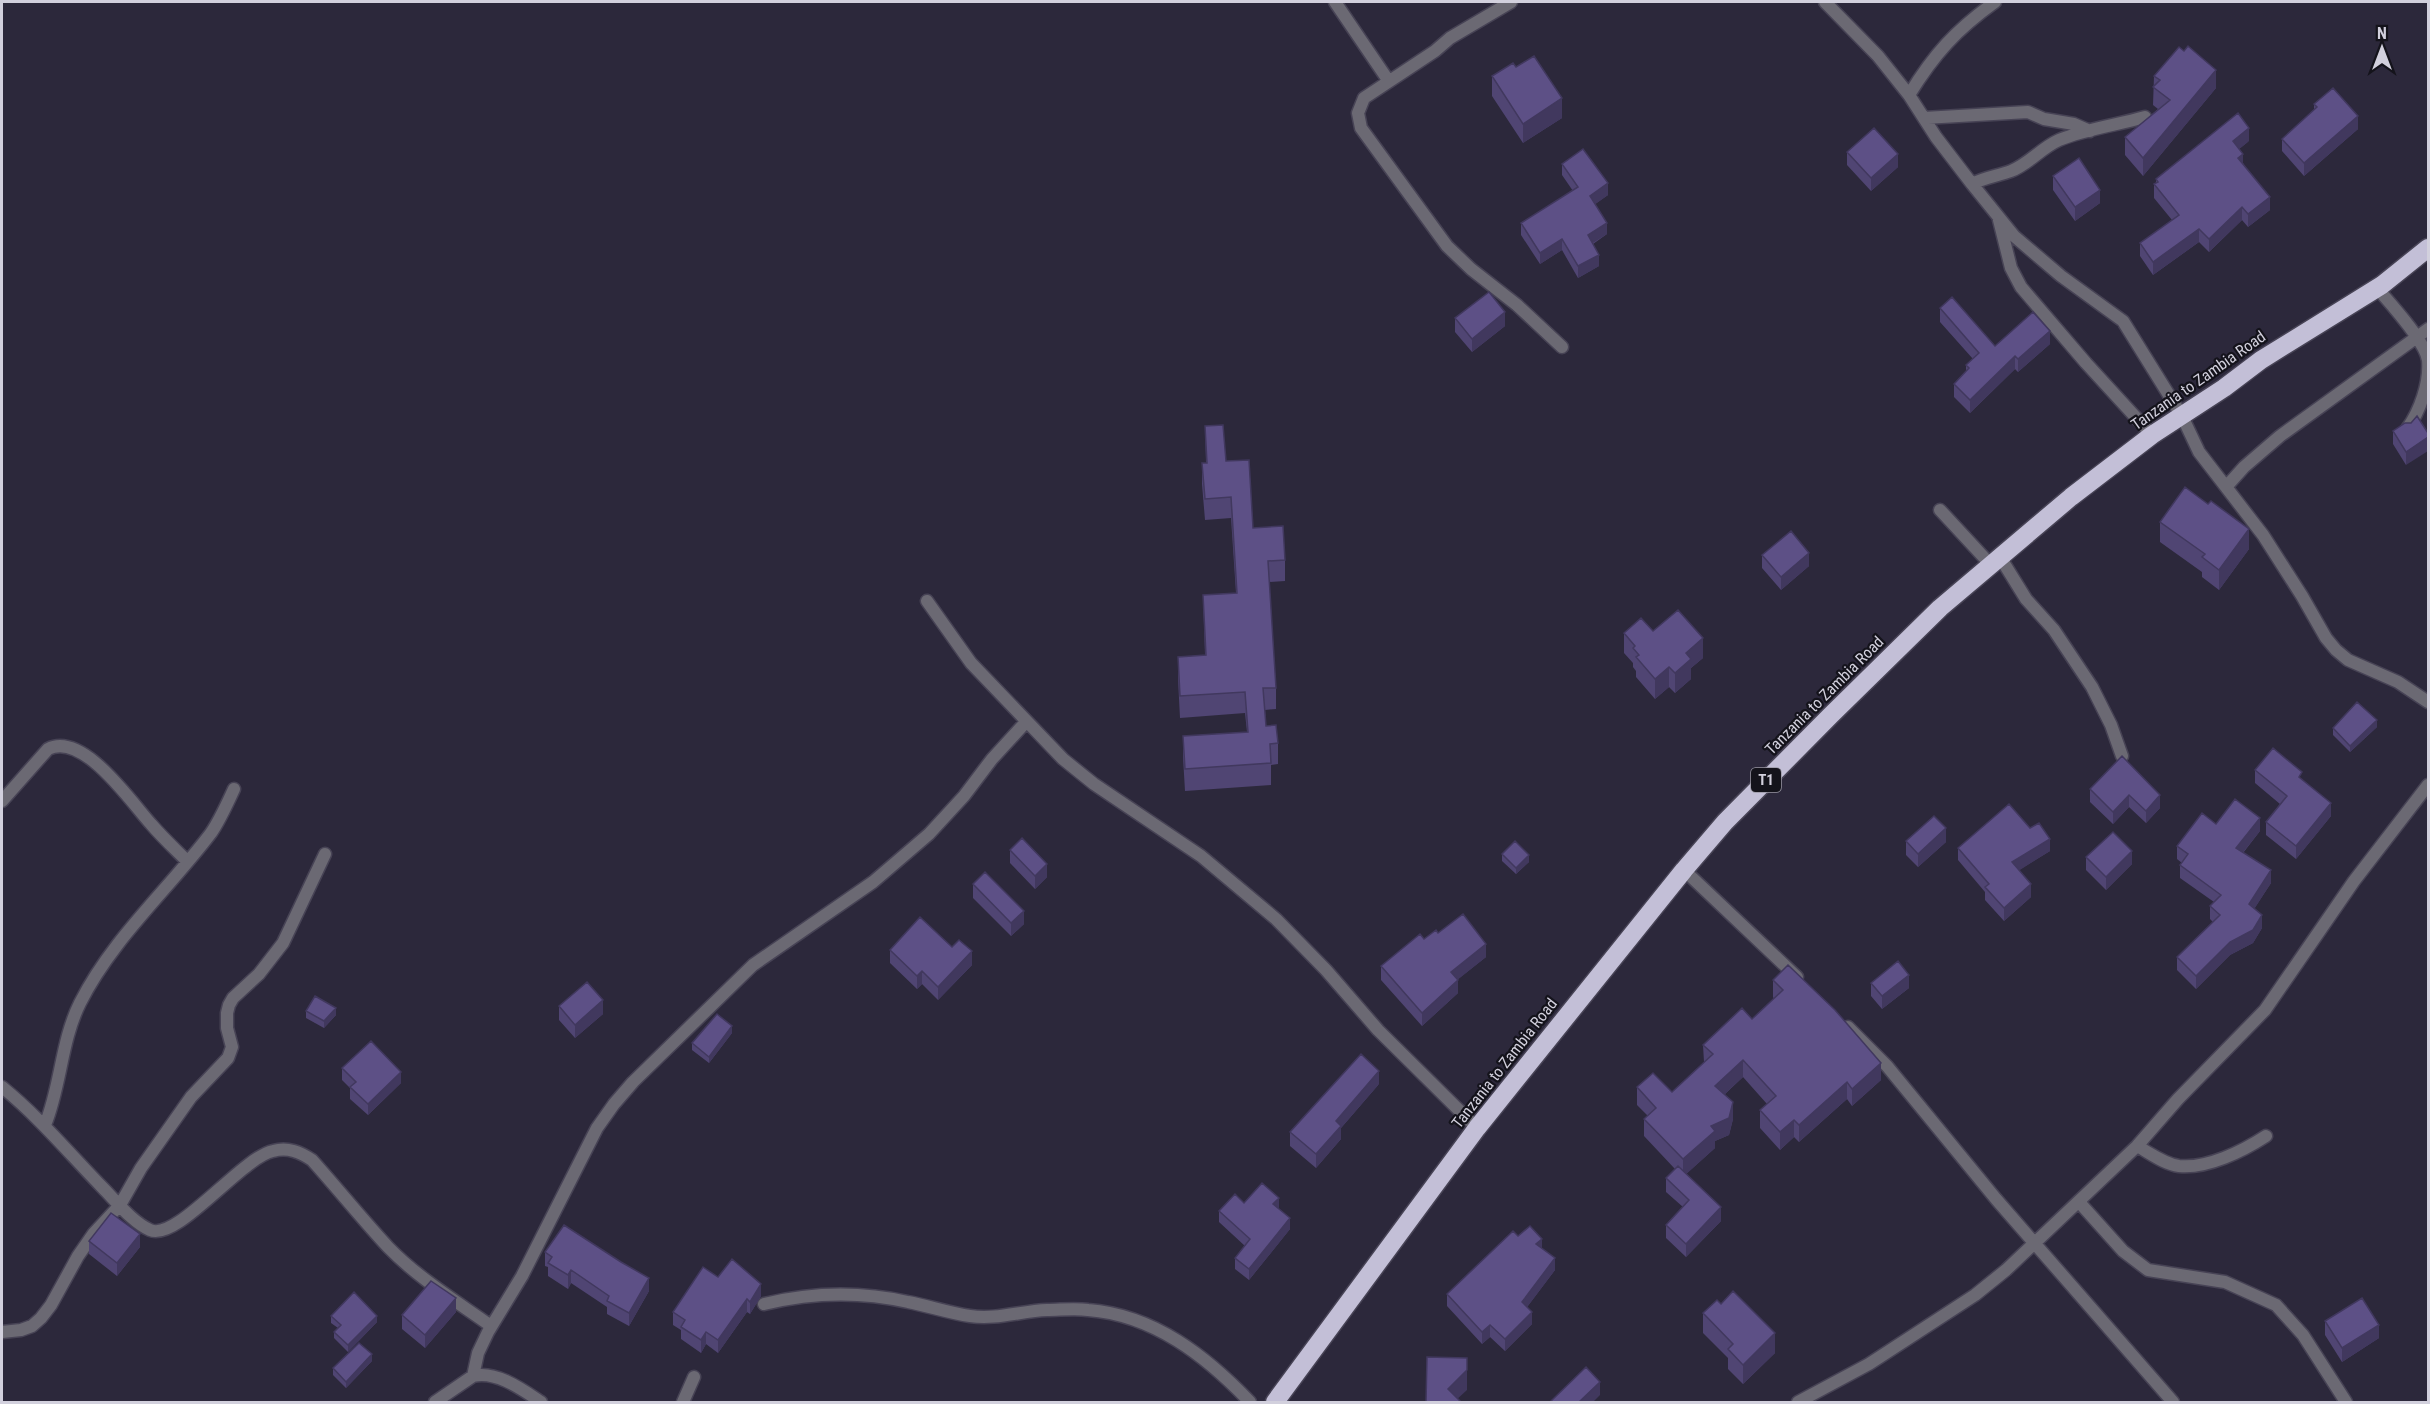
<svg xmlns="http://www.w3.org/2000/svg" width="2430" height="1404" font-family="'Roboto Condensed',sans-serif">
<rect width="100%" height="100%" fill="#2c283b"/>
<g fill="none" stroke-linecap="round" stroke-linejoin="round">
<!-- street casing -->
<g stroke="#474355" stroke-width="15">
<path id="street" d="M1335,2L1388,80
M1511,2L1450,38L1435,51L1364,98L1358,113L1361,128L1447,246L1471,269L1517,305L1562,347
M1825,2L1878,56L1909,95L1936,137L1972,184L2014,236L2061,276L2123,321L2182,416L2199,452L2263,535L2302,596L2326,638L2336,650L2348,660L2398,682L2428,702
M1909,95C1934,54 1956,30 1995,2
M1924,118L2028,112L2044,119L2074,124L2090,131
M1972,184C1985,177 1998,176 2011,171C2029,164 2041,148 2059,140C2085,129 2117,125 2145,117
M1999,220L2011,268L2021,287L2086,363L2152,435
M2377,288C2390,303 2425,341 2428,360C2430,383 2420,411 2407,429
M2226,487L2244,467L2280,436L2428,329
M1940,510L1991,565
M2000,557L2026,599L2054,630L2092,687L2111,725L2122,756
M927,601L971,663L1063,759L1094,784L1201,856L1276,919L1326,970L1378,1030L1477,1128
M2,801L48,749C83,731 131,802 151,824C162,837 175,849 187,861
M1684,870L1797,977
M1848,1027L1887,1066L1996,1199L2173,1402
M2,1087C39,1117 69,1153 102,1187C116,1201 132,1222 150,1230C177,1242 241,1158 273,1151C288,1147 300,1152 312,1160C338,1189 362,1219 388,1247C418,1278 456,1301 491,1326
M45,1125C61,1086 61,1041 80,1003C112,939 168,890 211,833C220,820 227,804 234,789
M2137,1146C2150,1153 2164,1164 2179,1166C2207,1169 2243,1151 2266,1136
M2079,1202L2123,1251L2148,1270L2225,1282L2276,1305L2303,1335L2346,1402
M764,1304C813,1292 859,1291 908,1302C929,1306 949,1313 970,1316C996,1320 1021,1311 1047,1310C1060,1310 1075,1308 1088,1310C1154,1315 1206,1356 1250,1402
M2,1332L21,1330L32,1326L41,1318L51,1305L78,1256L94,1233L120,1205L141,1168L191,1097L228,1058L232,1047L227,1028V1013L229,1005L233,998L259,974L283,943L325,854
M473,1376L478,1353L488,1332L522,1276L597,1128L614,1104L633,1082L753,965L873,882L929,834L964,796L992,759L1026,722
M435,1402L473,1376C496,1370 523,1390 541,1402
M683,1402L694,1377
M1798,1402L1869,1364L1975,1295L2006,1270L2137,1146L2178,1099L2265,1010L2354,881L2428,785"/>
</g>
<!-- highway casing -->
<g stroke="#474355" stroke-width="21">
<path id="highway" d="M1275,1402L1477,1128L1684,870L1725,822L1831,715L1940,608L2071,497L2152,435L2224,388L2261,360L2382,285L2428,248"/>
</g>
<!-- street -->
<use href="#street" stroke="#6b6973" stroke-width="12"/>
<!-- highway -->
<use href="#highway" stroke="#c3bfd7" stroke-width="18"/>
</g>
<!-- wall -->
<path fill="#504573" d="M1516,67L1562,118L1523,143L1492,96V76Z
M2154,76L2216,88L2143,176L2125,155V137L2158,109L2153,105Z
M2314,104L2358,129L2304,176L2282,151V139L2314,110Z
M2249,141L2239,149L2243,163L2270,210L2248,227L2242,220L2209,252L2199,242L2153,275L2140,256V243L2172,220L2154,198V184L2156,183V179Z
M1847,152L1898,167L1871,191L1847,165Z
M1562,164L1608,195L1595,204L1607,234L1593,244L1599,266L1578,278L1562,250L1540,264L1521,235V223L1573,191L1562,175Z
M2053,176L2100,203L2075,221L2053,190Z
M1940,308L1995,346L2050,344L2018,372L2015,369L1970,413L1954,397V384L1966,371V365L1973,359L1940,322Z
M1455,318L1505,326L1472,352L1455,332Z
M2411,423L2406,465L2393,444V431Z
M1205,426L1226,461L1253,528L1285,560V581L1269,582L1276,688V709L1265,710L1266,726L1278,743V764L1271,765V785L1185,791L1183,757V736L1247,732L1245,713L1180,718L1178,679V657L1205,655L1203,595L1236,593L1231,518L1205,520L1202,484V463H1206Z
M2160,522L2249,549L2219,590L2202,577V572L2160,542Z
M1762,555L1809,566L1781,590L1762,568Z
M1653,631L1703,658L1691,668V679L1675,693L1669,687L1655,699L1636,677V671L1633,667V663L1624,653V633Z
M2377,727L2350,752L2333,735V728Z
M2255,770L2302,780L2331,816L2296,859L2266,835V822L2280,804L2255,783Z
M2090,789L2160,795V808L2146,823L2129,807L2113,824L2090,802Z
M2260,831L2243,853L2271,883L2254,909L2262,928L2253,943L2230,955L2196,989L2177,970V957L2213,922L2210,919V906L2214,902L2180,878V865L2182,863L2177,859V846Z
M1906,841L1946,842L1918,867L1906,855Z
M1958,848L2050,851L2019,870L2031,897L2004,921L1985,900V892L1958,860Z
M1010,850L1047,877L1035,889L1010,863Z
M1502,854L1529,862L1516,874L1502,861Z
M2086,857L2132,864L2106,890L2086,870Z
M973,884L1024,924L1011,936L973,898Z
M1424,939L1486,957L1458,979V993L1422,1026L1381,980V966Z
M890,950L972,965L938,1000L922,984L917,989L890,963Z
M1773,980L1881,1080L1852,1106L1847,1099L1799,1142L1794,1137L1780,1150L1760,1128V1110L1767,1104L1743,1077L1725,1094L1733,1119L1729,1135L1715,1141V1148L1686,1174L1721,1221L1686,1257L1666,1238V1225L1683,1207L1666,1192V1178L1675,1169L1644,1136V1119L1648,1116L1637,1105V1087L1672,1092L1704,1062L1703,1045L1752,1019L1774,999L1773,997Z
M1871,983L1909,988L1882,1009L1871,996Z
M559,1006L603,1014L575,1038L559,1020Z
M306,1011L336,1015L324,1028L306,1018Z
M732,1033L709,1063L692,1050V1043Z
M342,1068L401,1083L368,1115L350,1099V1088L342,1080Z
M1379,1084L1341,1128V1139L1316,1168L1290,1146V1132Z
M1244,1203L1278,1209L1290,1229L1249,1280L1235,1269V1258L1245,1246L1219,1222V1211Z
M1518,1236L1542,1248L1555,1270L1527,1307L1532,1324L1505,1351L1490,1337L1482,1344L1447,1306V1294Z
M89,1241L140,1247L117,1276L89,1254Z
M545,1252L649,1291L629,1326L607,1314V1307L571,1283L568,1289L548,1276V1267L545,1266Z
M718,1277L761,1296L750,1314L747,1312L718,1353L706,1344L701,1353L681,1339V1330L673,1325V1312Z
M1721,1304L1775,1353L1743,1384L1728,1369V1358L1703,1333V1313Z
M456,1312L425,1348L402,1329V1315Z
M331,1316L377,1322L348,1352L334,1338V1332L338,1328L331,1323Z
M2325,1321L2379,1338L2342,1362L2325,1335Z
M372,1361L346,1388L333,1375V1368Z"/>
<!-- shaded-wall -->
<path fill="#41385e" d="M2216,70V88L2143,176V158Z
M1562,98V118L1523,143V124Z
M2358,116V129L2304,176V163Z
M2249,128V141L2233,154V141Z
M1898,154V167L1871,191V178Z
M2243,154V167L2238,158Z
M1608,183V195L1590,208V196Z
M2100,190V203L2075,221V207Z
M2270,197V210L2248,227V214Z
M2242,207V220L2209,252V239Z
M1607,223V234L1588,246V235Z
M2199,229V242L2153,275V262Z
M1562,239V250L1540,264V253Z
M1599,255V266L1578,278V266Z
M1505,312V326L1472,352V339Z
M2050,331V344L2018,372V359Z
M2015,356V369L1970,413V400Z
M2428,437V451L2406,465V452Z
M2249,529V549L2219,590V570Z
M1809,553V566L1781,590V577Z
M1703,638V658L1691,668V679L1675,693V673L1686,653Z
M1669,667V687L1655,699V679Z
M2377,720V727L2350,752V746Z
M2129,795V807L2113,824V812Z
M2160,795V808L2146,823V811Z
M2331,803V816L2296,859V846Z
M2260,818V831L2236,861V848Z
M1946,828V842L1918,867V854Z
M2050,839V851L2012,875V862Z
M2132,851V864L2106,890V877Z
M1529,855V862L1516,874V868Z
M1047,864V877L1035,889V876Z
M2271,870V883L2249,917V904Z
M2031,884V897L2004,921V908Z
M1024,911V924L1011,936V923Z
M2262,915V928L2253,943L2230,955L2196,989V976L2230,942Z
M1486,944V957L1451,985V972Z
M972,951V965L938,1000V987Z
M922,971V984L917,989V976Z
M1909,975V988L1882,1009V996Z
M1458,980V993L1422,1026V1013Z
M603,1000V1014L575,1038V1025Z
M336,1008V1015L324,1028V1021Z
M732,1026V1033L709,1063V1057Z
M1743,1060V1077L1715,1103V1086Z
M1881,1063V1080L1852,1106V1089Z
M1379,1071V1084L1341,1128V1139L1316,1168V1154L1336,1121Z
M401,1072V1083L368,1115V1104Z
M1847,1082V1099L1799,1142V1125Z
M1733,1102V1119L1729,1135L1715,1141V1148L1683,1177V1159L1711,1126Z
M1794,1120V1137L1780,1150V1132Z
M1279,1198V1209L1273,1204Z
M1721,1207V1221L1686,1257V1244Z
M1290,1218V1229L1249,1280V1269Z
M140,1234V1247L117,1276V1263Z
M1542,1239V1251L1536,1244Z
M1555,1258V1270L1522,1314V1302Z
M571,1270V1283L568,1289V1275Z
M649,1278V1291L629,1326V1313Z
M761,1284V1296L750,1314V1302Z
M456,1298V1312L425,1348V1335Z
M747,1299V1312L718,1353V1340Z
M1532,1312V1324L1505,1351V1339Z
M377,1316V1322L348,1352V1345Z
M1490,1325V1337L1482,1344V1332Z
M2379,1325V1338L2342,1362V1348Z
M706,1332V1344L701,1353V1340Z
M1775,1333V1353L1743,1384V1365Z
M372,1354V1361L346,1388V1382Z
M1467,1358V1390L1454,1402L1448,1389Z
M1600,1382V1395L1593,1402H1579Z"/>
<!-- building -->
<path fill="#5d5086" stroke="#41385e" stroke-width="1.5" d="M2188,46L2216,70L2143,158L2125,137L2170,100L2153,87L2160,80L2154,76L2179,47L2184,51Z
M1534,56L1562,98L1523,124L1492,76L1513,63L1516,67Z
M2333,88L2358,116L2304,163L2282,139L2317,107L2314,104Z
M2238,113L2249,128L2233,141L2243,154L2238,158L2270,197L2248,214L2242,207L2209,239L2199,229L2153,262L2140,243L2179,215L2154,184L2158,182L2156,179Z
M1874,128L1898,154L1871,178L1847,152Z
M1583,149L1608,183L1590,196L1607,223L1588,235L1599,255L1578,266L1562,239L1540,253L1521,223L1578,187L1562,164Z
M2079,158L2100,190L2075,207L2053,176Z
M1489,292L1505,312L1472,339L1455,318Z
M1952,297L1995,346L2033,312L2050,331L2018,359L2015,356L1970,400L1954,384L1969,368L1966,365L1979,353L1940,308Z
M2417,416L2428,433V437L2406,452L2393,431L2405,423H2411Z
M1223,425L1226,461L1249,460L1253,528L1283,526L1285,560L1268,561L1276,688H1263L1266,726L1276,725L1278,743L1270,744L1271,763L1185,769L1183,736L1248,732L1245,692L1180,696L1178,657L1206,655L1203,595L1237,593L1231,497L1205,499L1202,463H1207L1205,426Z
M2185,487L2208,504L2211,501L2249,529L2219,570L2202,557L2205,554L2160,522Z
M1791,531L1809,553L1781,577L1762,555Z
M1678,610L1703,638L1686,653L1691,659L1675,673L1669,667L1655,679L1636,657L1639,655L1633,648L1635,646L1624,633L1641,618L1653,631Z
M2357,702L2377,720L2350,746L2333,728Z
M2273,748L2302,772L2299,777L2331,803L2296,846L2266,822L2287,796L2255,770Z
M2122,756L2160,795L2146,811L2129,795L2113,812L2090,789Z
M2235,799L2260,818L2236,848L2271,870L2249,904L2262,915L2253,930L2230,942L2196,976L2177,957L2220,915L2210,906L2221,895L2180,865L2188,854L2177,846L2202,813L2216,824Z
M2009,804L2030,828L2039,823L2050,839L2012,862L2031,884L2004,908L1985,887L1989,884L1958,848Z
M1934,816L1946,828L1918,854L1906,841Z
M2113,832L2132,851L2106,877L2086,857Z
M1022,838L1047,864L1035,876L1010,850Z
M1515,841L1529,855L1516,868L1502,854Z
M985,872L1024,911L1011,923L973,884Z
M1463,914L1486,944L1451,972L1458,980L1422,1013L1381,966L1420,934L1424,939L1436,930L1438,933Z
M920,917L952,947L959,940L972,951L938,987L922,971L917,976L890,950Z
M1898,961L1909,975L1882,996L1871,983Z
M1788,965L1835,1010L1881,1063L1852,1089L1847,1082L1799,1125L1794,1120L1780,1132L1760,1110L1776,1096L1743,1060L1715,1086L1733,1102L1729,1118L1711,1126L1715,1131L1683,1159L1644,1119L1656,1108L1637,1087L1653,1073L1672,1092L1713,1054L1703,1045L1742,1008L1752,1019L1783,990L1773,980Z
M587,982L603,1000L575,1025L559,1006Z
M315,996L336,1008L324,1021L306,1011Z
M717,1014L732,1026L709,1057L692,1043Z
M371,1041L401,1072L368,1104L350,1087L356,1082L342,1068Z
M1361,1054L1379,1071L1336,1121L1341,1126L1316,1154L1290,1132Z
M1678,1166L1721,1207L1686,1244L1666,1225L1689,1200L1666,1178Z
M1262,1183L1279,1198L1273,1204L1290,1218L1249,1269L1235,1258L1250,1239L1219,1211L1235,1194L1244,1203Z
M111,1213L140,1234L117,1263L89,1241Z
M564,1225L621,1262L649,1278L629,1313L607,1301L609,1296L571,1270L568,1275L548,1263L552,1257L545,1252Z
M1530,1226L1542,1239L1536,1244L1555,1258L1522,1302L1532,1312L1505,1339L1490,1325L1482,1332L1447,1294L1513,1231L1518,1236Z
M732,1259L761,1284L750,1302L747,1299L718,1340L706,1332L701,1340L681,1327L685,1320L673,1312L703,1267L718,1277Z
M431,1281L456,1298L425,1335L402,1315Z
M1733,1291L1775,1333L1743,1365L1728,1349L1733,1344L1703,1313L1717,1300L1721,1304Z
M354,1292L377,1316L348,1345L334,1332L341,1325L331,1316Z
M2362,1298L2379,1325L2342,1348L2325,1321Z
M359,1343L372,1354L346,1382L333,1368Z
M1427,1357L1467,1358V1370L1448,1389L1461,1402H1426Z
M1586,1367L1600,1382L1579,1402H1550Z"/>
<g text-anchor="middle" stroke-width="4.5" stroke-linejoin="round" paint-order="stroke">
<!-- shield labels -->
<rect fill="#14131b" stroke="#9997a3" stroke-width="1.5" x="1751" y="768" width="30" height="24" rx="4.5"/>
<g font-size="15" font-weight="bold" fill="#d2d0dd">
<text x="1766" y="785">T1</text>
</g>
<!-- street labels -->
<g font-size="16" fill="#d2d0dd" stroke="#14131b">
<text transform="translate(2198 380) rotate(-35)" y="6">Tanzania to Zambia Road</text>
<text transform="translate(1824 695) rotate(-45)" y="6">Tanzania to Zambia Road</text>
<text transform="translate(1504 1063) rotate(-52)" y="6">Tanzania to Zambia Road</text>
</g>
</g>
<!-- border -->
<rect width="2430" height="1404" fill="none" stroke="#d2d0dd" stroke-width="6"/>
<!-- north arrow -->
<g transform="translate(2382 48)" stroke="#14131b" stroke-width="4.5" paint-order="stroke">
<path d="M0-4.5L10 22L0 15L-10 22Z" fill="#d2d0dd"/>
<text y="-9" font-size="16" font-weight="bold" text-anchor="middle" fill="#d2d0dd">N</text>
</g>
</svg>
